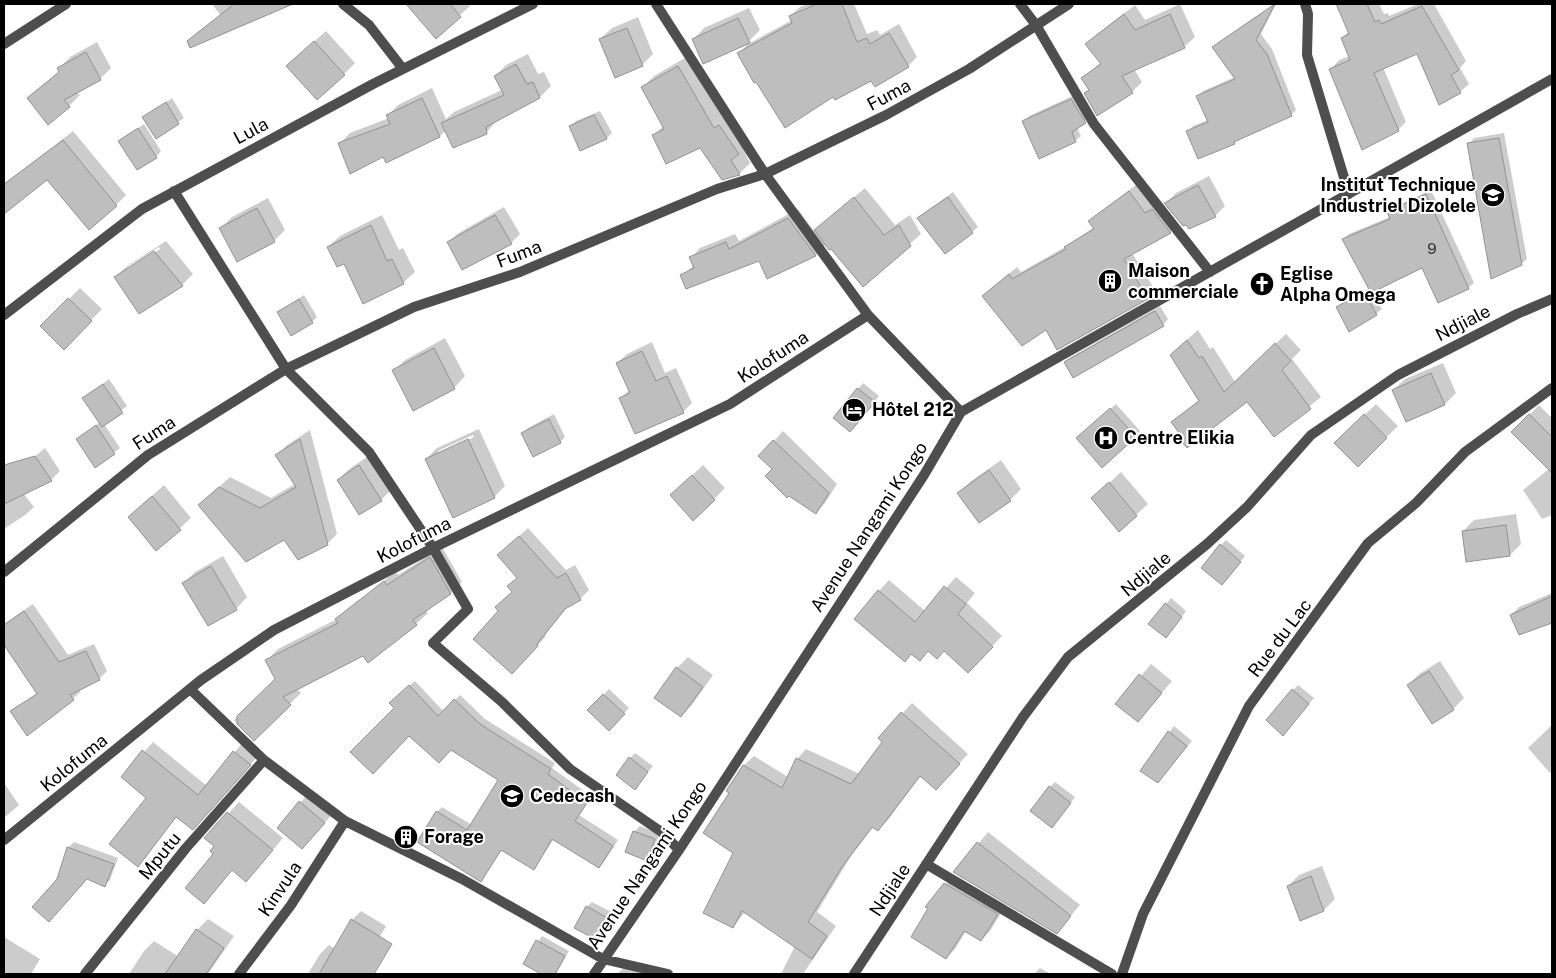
<svg xmlns="http://www.w3.org/2000/svg" width="1556" height="978" font-family="'Public Sans',sans-serif">
<rect width="100%" height="100%" fill="#fff"/>
<!-- shadow -->
<path fill="#0003" fill-rule="evenodd" d="M212,4H271L273,8L231,29Z
M407,4H468L470,6L436,37Z
M807,4H854L867,34L877,30L880,35L899,24L917,57L908,66L834,95L739,53L748,44L792,20L790,16L800,7Z
M1180,4L1195,37L1184,47L1134,69L1142,82L1132,92L1085,93L1090,88L1083,78L1101,62L1087,44L1097,34L1135,5L1145,20Z
M1274,4H1276L1261,34L1272,49L1296,110L1291,115L1239,138L1234,143L1188,131L1193,126L1208,120L1198,96L1203,91L1235,77L1219,42Z
M1337,4H1379L1384,14L1388,13L1389,16L1418,4H1434L1466,61L1460,68L1469,84L1460,92L1417,52L1383,67L1406,122L1398,130L1331,69L1339,60L1350,56L1342,38L1349,31Z
M749,8L760,30L749,41L693,40L704,28Z
M638,17L653,54L642,65L600,39L612,28Z
M326,31L355,63L344,74L299,55Z
M97,42L111,68L100,79L77,92L80,95L69,106L28,98L60,71L59,69L70,57Z
M528,54L538,74L544,72L551,86L540,97L497,120L486,133L446,130L440,136L383,155L340,143L350,133L389,118L388,115L398,105L432,88L446,119L454,112L502,90L495,76L506,65Z
M690,55L749,142L743,149L750,163L739,174L700,146L654,135L664,125L643,87L654,76Z
M1077,94L1090,117L1077,128L1081,136L1075,141L1024,122L1029,116Z
M172,98L184,118L156,137L144,118Z
M600,111L612,133L607,138L581,150L570,127L576,121Z
M144,124L161,151L156,157L119,141Z
M73,131L126,195L116,205L48,178L12,179Z
M1504,133L1527,259L1521,264L1469,144L1474,138Z
M1209,176L1225,206L1215,216L1187,223L1166,203L1176,193Z
M1137,184L1178,224L1170,232L1132,253L1155,290L1147,298L1046,328L992,288L1017,267L1021,272L1067,246L1094,227L1090,221L1098,214Z
M865,188L895,225L910,215L921,234L863,285L832,247L826,244L816,255L768,278L760,260L682,276L694,265L691,258L700,248L735,234L739,241L798,209L814,231Z
M1431,190L1474,283L1468,288L1423,266L1372,291L1382,309L1376,314L1337,308L1370,287L1344,239L1349,234L1390,217L1388,212L1394,207Z
M953,192L978,227L946,253L924,213Z
M268,198L285,230L274,241L221,228L232,217Z
M504,207L520,234L511,243H448L457,234Z
M382,215L399,250L403,248L415,272L403,283L344,262L328,247L340,236Z
M166,241L193,274L182,285L139,312L116,277L127,266ZM159,247L160,249L127,270V267Z
M80,288L102,309L64,348L42,326Z
M304,295L317,317L312,322L279,312Z
M1160,306L1168,319L1163,325L1066,362L1071,357Z
M1198,330L1210,349L1213,347L1235,382L1286,334L1301,350L1292,359L1321,397L1274,435L1248,400L1181,434L1173,422L1199,400L1182,344Z
M445,338L465,376L454,388L394,371L405,360Z
M652,342L665,373L676,368L692,403L683,412L620,399L629,390L617,363L627,354Z
M1443,363L1456,393L1445,404L1406,420L1393,390L1405,379Z
M109,379L127,406L104,424L120,448L96,466L78,439L100,422L84,398Z
M863,383L879,396L856,425L834,418Z
M1116,404L1140,431L1102,466L1083,433Z
M1376,404L1398,426L1358,465L1336,443Z
M1539,405L1552,418V515L1542,519L1523,490L1550,468L1513,432Z
M554,414L565,437L560,442L522,434L528,428Z
M479,429L505,486L494,497L426,459L437,448ZM473,435L474,437L438,454V451Z
M310,430L337,534L327,544L285,539L199,505L230,477L271,498L295,484L276,456L287,445Z
M783,431L837,484L825,503L816,512L760,456Z
M45,448L60,471L51,480L23,493L34,507L25,515L4,529V482Z
M370,455L392,489L381,500L338,480L349,469Z
M1001,460L1021,489L1010,500L959,493L970,482Z
M703,465L725,488L714,499L683,484Z
M1121,472L1148,504L1120,530L1093,498Z
M164,485L191,518L157,549L129,517Z
M1516,514L1521,544L1510,555L1463,531L1474,520Z
M528,528L566,570L575,565L589,590L580,599L568,606L545,635L546,636L521,664L499,611L513,591L509,586L518,577L508,546Z
M1226,540L1245,556L1227,578L1221,545Z
M442,547L462,582L451,593L425,610L428,613L416,624L297,689L301,693L254,739L234,720L276,679L267,660L278,649L337,619L396,571L398,575Z
M223,556L247,597L236,609L184,583L195,572Z
M956,577L975,593L967,603L1002,636L978,661L944,650L912,653L905,660L879,591L889,580L925,611Z
M1552,593V622L1519,633L1511,615L1519,607Z
M1171,598L1186,611L1171,632L1166,604Z
M33,604L68,655L94,644L107,671L99,679L79,689L81,691L73,699L12,712L38,692L4,642V624Z
M688,657L713,675L692,705L681,716L677,668Z
M1440,661L1464,698L1453,709L1408,685L1419,674Z
M1151,664L1172,681L1138,721L1117,704Z
M415,681L444,712L460,695L485,719L555,763L552,768L592,797L579,815L618,840L604,862L598,867L554,839L534,869L502,850L481,880L437,812L442,807L472,825L500,780L395,708L396,698Z
M1298,685L1314,698L1288,729L1293,690Z
M609,689L629,708L609,729L589,710Z
M912,703L968,754L945,779L921,775L888,820L878,830L874,826L851,856L817,912L836,926L803,974H781L795,946L745,912L733,927L735,853L731,793L727,791L744,765L754,756L788,777L797,759L806,749L860,774L884,742L880,738Z
M1552,725V771L1550,773L1528,748Z
M1174,726L1192,741L1163,776L1142,770Z
M153,742L207,786L243,742L259,755L202,819L177,816L137,865L148,798L122,777Z
M635,753L653,766L635,788L630,758Z
M1055,782L1075,797L1057,821L1050,787Z
M4,783L19,805L4,818Z
M311,791L335,811L313,836L278,827Z
M239,802L283,838L257,869H233L204,902L216,846L206,838Z
M640,826L660,834L652,854L647,859L634,832Z
M988,832L1080,905L1057,932L955,872Z
M74,842L118,858L110,880L104,885L87,878L68,848Z
M1322,866L1335,899L1324,910L1301,919L1288,886L1299,875Z
M954,875L1006,905L990,931L981,940L966,931L955,949L946,958L930,908L927,906Z
M592,902L615,914L599,940L587,907Z
M361,911L386,926L359,974H308L320,954L329,945L335,949L352,920Z
M208,919L234,936L208,974H184L180,972L178,974H129L144,951L154,941L179,957L197,930Z
M542,936L569,951L556,974H543L525,963Z
M4,937L40,959L31,974H4Z
M627,965L642,974H617Z
M1040,968L1051,974H1034Z"/>
<!-- building -->
<path fill="#bebebe" stroke="#929292" d="M234,4H293L190,48L187,41Z
M406,4H450L461,17L436,39Z
M817,4H842L857,42L867,38L870,44L889,33L909,67L875,87L871,81L835,100L833,97L785,128L756,82L754,83L737,53L792,23L789,16Z
M1275,4L1256,40L1267,54L1292,116L1234,142L1235,144L1198,159L1186,131L1208,122L1196,96L1235,79L1212,47Z
M1336,4H1367L1375,22L1379,20L1381,24L1422,6L1459,70L1451,75L1461,93L1439,105L1417,54L1374,73L1399,131L1362,150L1329,69L1350,60L1341,38L1349,34Z
M1124,14L1135,30L1170,14L1185,48L1122,76L1133,93L1097,116L1084,93L1089,90L1081,78L1101,64L1085,44Z
M738,18L750,43L703,64L692,39Z
M627,28L643,66L615,78L599,39Z
M314,41L345,75L317,100L286,66Z
M86,52L101,80L64,100L70,107L48,125L27,98L59,72L57,68Z
M516,64L527,84L533,82L540,98L486,127L487,134L453,148L441,123L504,95L494,76Z
M678,66L714,128L719,125L739,154L731,160L740,175L722,180L700,148L666,164L652,135L664,129L641,87Z
M422,98L440,137L386,163L383,157L350,174L338,143L390,124L386,115Z
M1071,99L1086,123L1072,132L1076,142L1039,159L1022,121Z
M166,102L179,124L156,139L142,117Z
M594,115L607,139L580,151L569,126Z
M138,128L157,158L137,170L118,141Z
M1499,138L1522,265L1491,279L1467,143Z
M63,140L117,206L89,230L47,180L4,214V184Z
M1198,185L1216,217L1189,229L1186,225L1183,226L1164,203Z
M1129,191L1145,213L1152,209L1171,233L1124,259L1148,299L1057,350L1046,330L1022,346L982,296L1009,274L1012,279L1066,249L1064,247L1094,229L1088,221Z
M1426,194L1469,289L1438,303L1422,268L1371,293L1342,239L1390,219L1387,212Z
M854,197L884,235L899,225L911,246L863,287L831,249L829,250L814,230Z
M948,197L973,233L945,254L917,218Z
M257,208L275,242L237,262L219,228Z
M495,215L512,244L462,270L447,242Z
M788,218L816,256L767,279L759,261L686,289L680,275L694,268L689,257L726,242L729,249Z
M371,225L387,261L392,259L404,284L363,304L344,264L337,267L327,247Z
M154,251L183,286L139,314L114,277Z
M1364,292L1377,315L1349,332L1336,307Z
M68,298L92,321L64,350L40,326Z
M299,299L313,323L291,336L277,312Z
M1155,311L1164,326L1073,378L1064,362Z
M1187,340L1199,358L1202,356L1224,392L1275,343L1291,361L1282,370L1311,409L1274,437L1247,402L1187,448L1177,436L1180,434L1171,422L1199,401L1170,355Z
M434,348L455,389L413,411L392,370Z
M642,351L656,381L667,376L684,413L635,434L619,398L630,393L616,363Z
M1431,373L1445,405L1406,422L1392,390Z
M103,384L123,413L102,427L82,398Z
M857,388L875,402L850,432L833,418Z
M1110,408L1136,437L1102,468L1076,438Z
M1364,414L1387,438L1358,467L1334,443Z
M1529,414L1552,437V473L1511,432Z
M549,419L561,443L533,457L521,433Z
M96,425L115,454L95,468L76,439Z
M300,439L328,545L298,560L284,540L246,562L198,505L219,487L260,508L296,487L275,455Z
M468,439L495,498L453,518L425,459Z
M773,440L829,493L816,514L789,496L787,498L765,476L772,469L758,456Z
M35,456L52,481L4,504V465Z
M359,465L382,501L359,515L337,480Z
M989,470L1011,501L979,523L957,493Z
M692,475L715,500L693,521L670,495Z
M1109,482L1137,516L1119,532L1091,498Z
M152,496L181,530L156,551L128,517Z
M1506,525L1510,556L1466,562L1462,531Z
M519,536L557,578L566,573L581,600L565,609L537,644L538,646L512,674L473,639L498,611L495,607L512,592L507,586L517,578L497,555Z
M1220,544L1241,562L1222,585L1201,568Z
M430,557L451,594L413,620L417,625L368,663L363,656L283,697L291,705L254,741L237,724V716L275,679L265,660L338,623L335,619L384,581L387,585Z
M211,566L237,610L208,626L182,583Z
M944,586L966,604L958,614L993,647L968,673L944,651L937,659L928,651L920,661L911,654L905,662L854,619L878,590L915,622Z
M1552,596V623L1519,635L1510,615Z
M1165,603L1182,617L1166,638L1148,624Z
M24,611L59,662L86,651L100,680L70,695L74,700L27,736L10,711L37,694L4,645V625Z
M676,667L703,687L681,717L654,698Z
M1429,671L1454,710L1432,724L1407,685Z
M1139,674L1162,693L1138,722L1115,704Z
M409,685L438,716L454,699L480,724L551,769L548,774L587,803L575,821L613,846L599,868L552,839L534,870L501,850L481,882L417,842L436,811L467,830L498,780L451,750L439,763L409,736L373,774L350,752L394,708L389,703Z
M1292,689L1309,704L1283,736L1266,720Z
M603,694L625,714L609,731L587,710Z
M901,712L960,764L936,790L920,776L878,831L872,827L842,867L808,922L827,936L812,959L742,911L733,928L703,913L733,853L703,833L729,793L726,791L743,765L782,788L796,758L851,784L882,742L878,738Z
M1168,731L1187,746L1158,783L1140,771Z
M142,750L198,795L233,751L251,765L193,830L176,817L138,867L109,844L146,798L121,777Z
M629,757L648,772L635,790L616,775Z
M1049,786L1071,803L1052,828L1030,811Z
M299,801L325,823L302,849L277,828Z
M227,812L273,850L246,882L232,870L204,904L185,888L213,854L210,851L214,846L204,838Z
M633,831L655,839L647,861L625,852Z
M977,842L1071,916L1057,934L953,872Z
M67,847L114,864L105,887L87,879L49,922L32,907L57,879Z
M1311,876L1324,911L1300,921L1287,886Z
M944,883L998,914L981,941L964,931L946,959L911,937L928,908L925,907Z
M586,906L611,920L599,941L574,928Z
M351,919L392,944L374,974H319Z
M196,929L224,948L206,974H165Z
M536,940L565,956L555,974H541L523,964Z"/>
<g fill="none" stroke-linecap="round" stroke-linejoin="round">
<!-- street -->
<path stroke="#4e4e4e" stroke-width="10" d="M343,4L369,25L403,69
M656,4L765,174L868,315L961,412
M1020,4L1036,25L1094,124L1210,272
M1305,4L1308,14L1307,55L1349,194
M4,44L66,4
M174,191L286,369L369,452L433,548L468,609L433,643L502,702L570,769L663,833L679,850
M4,315L142,209L373,84L533,4
M4,572L148,455L286,369L414,307L520,272L717,189L765,174L886,115L969,69L1069,4
M190,689L264,760L345,821L462,879L603,959L668,974
M4,840L201,680L274,630L433,548L730,404L868,315
M926,864L1112,974
M85,974L186,848L264,760
M239,974L291,905L345,821
M594,974L679,850L924,475L961,412L1552,79
M854,974L1023,717L1068,657L1207,544L1247,507L1311,435L1398,375L1517,314L1552,299
M1122,974L1143,914L1249,706L1368,543L1416,503L1465,452L1552,388"/>
</g>
<!-- icons -->
<defs>
<g id="school-disc" transform="scale(1.25)"><circle r="9.5" fill="#000" stroke="#fff"/><path d="M0-5L7-2L0 1L-7-2ZM-4 1L0 2.5L4 1V4Q0 6-4 4Z" fill="#fff"/></g>
<g id="building-disc" transform="scale(1.25)"><circle r="9.5" fill="#000" stroke="#fff"/><path d="M-4-6H4V6H1V3H-1V6H-4ZM-2.5-4.3h1.7v1.8h-1.7ZM.8-4.3h1.7v1.8H.8ZM-2.5-1h1.7V.8h-1.7ZM.8-1h1.7V.8H.8Z" fill="#fff"/></g>
<g id="church-disc" transform="scale(1.25)"><circle r="9.5" fill="#000" stroke="#fff"/><path d="M-1.2-6h2.4v3.5h3.3v2.4h-3.3V6h-2.4V-.1h-3.3v-2.4h3.3Z" fill="#fff"/></g>
<g id="hotel-disc" transform="scale(1.25)"><circle r="9.5" fill="#000" stroke="#fff"/><path d="M-6-4.5h1.5V1H6V5H4.5V3h-9V5H-6ZM-4 0a1.8 1.8 0 1 1 3.6 0ZM.5 0V-2.5h3Q6-2.5 6 0Z" fill="#fff"/></g>
<g id="hospital-disc" transform="scale(1.25)"><circle r="9.5" fill="#000" stroke="#fff"/><path d="M-5-5h3v3.5h4V-5h3V5h-3V1.5h-4V5h-3Z" fill="#fff"/></g>
</defs>
<g fill-rule="evenodd">
<use href="#school-disc" x="1493" y="195"/>
<use href="#building-disc" x="1110" y="281"/>
<use href="#church-disc" x="1262" y="284"/>
<use href="#hotel-disc" x="854" y="410"/>
<use href="#hospital-disc" x="1106" y="438"/>
<use href="#school-disc" x="512" y="796"/>
<use href="#building-disc" x="406" y="837"/>
</g>
<g text-anchor="middle" stroke-width="4" stroke-linejoin="round" paint-order="stroke">
<!-- number labels -->
<g font-size="15" fill="#303030">
<text x="1432" y="254">9</text>
</g>
<!-- street labels -->
<g font-size="18" fill="#000" stroke="#fff">
<text transform="translate(889 95) rotate(-28)" y="6">Fuma</text>
<text transform="translate(251 131) rotate(-28)" y="6">Lula</text>
<text transform="translate(519 254) rotate(-21)" y="6">Fuma</text>
<text transform="translate(1463 323) rotate(-27)" y="6">Ndjiale</text>
<text transform="translate(773 357) rotate(-33)" y="6">Kolofuma</text>
<text transform="translate(154 433) rotate(-33)" y="6">Fuma</text>
<text transform="translate(869 527) rotate(-57)" y="6">Avenue Nangami Kongo</text>
<text transform="translate(414 540) rotate(-27)" y="6">Kolofuma</text>
<text transform="translate(1146 574) rotate(-40)" y="6">Ndjiale</text>
<text transform="translate(1280 638) rotate(-53)" y="6">Rue du Lac</text>
<text transform="translate(74 763) rotate(-39)" y="6">Kolofuma</text>
<text transform="translate(160 856) rotate(-51)" y="6">Mputu</text>
<text transform="translate(647 865) rotate(-56)" y="6">Avenue Nangami Kongo</text>
<text transform="translate(280 889) rotate(-56)" y="6">Kinvula</text>
<text transform="translate(890 890) rotate(-57)" y="6">Ndjiale</text>
</g>
<!-- poi labels -->
<g font-size="18" font-weight="bold" fill="#000" stroke="#fff" text-anchor="start">
<text x="1476" y="191" text-anchor="end">Institut Technique<tspan x="1476" dy="21">Industriel Dizolele</tspan></text>
<text x="1128" y="277">Maison<tspan x="1128" dy="21">commerciale</tspan></text>
<text x="1280" y="280">Eglise<tspan x="1280" dy="21">Alpha Omega</tspan></text>
<text x="872" y="416">Hôtel 212</text>
<text x="1124" y="444">Centre Elikia</text>
<text x="530" y="802">Cedecash</text>
<text x="424" y="843">Forage</text>
</g>
</g>
<!-- border -->
<rect width="1556" height="978" fill="none" stroke="#000000" stroke-width="10"/>
</svg>
